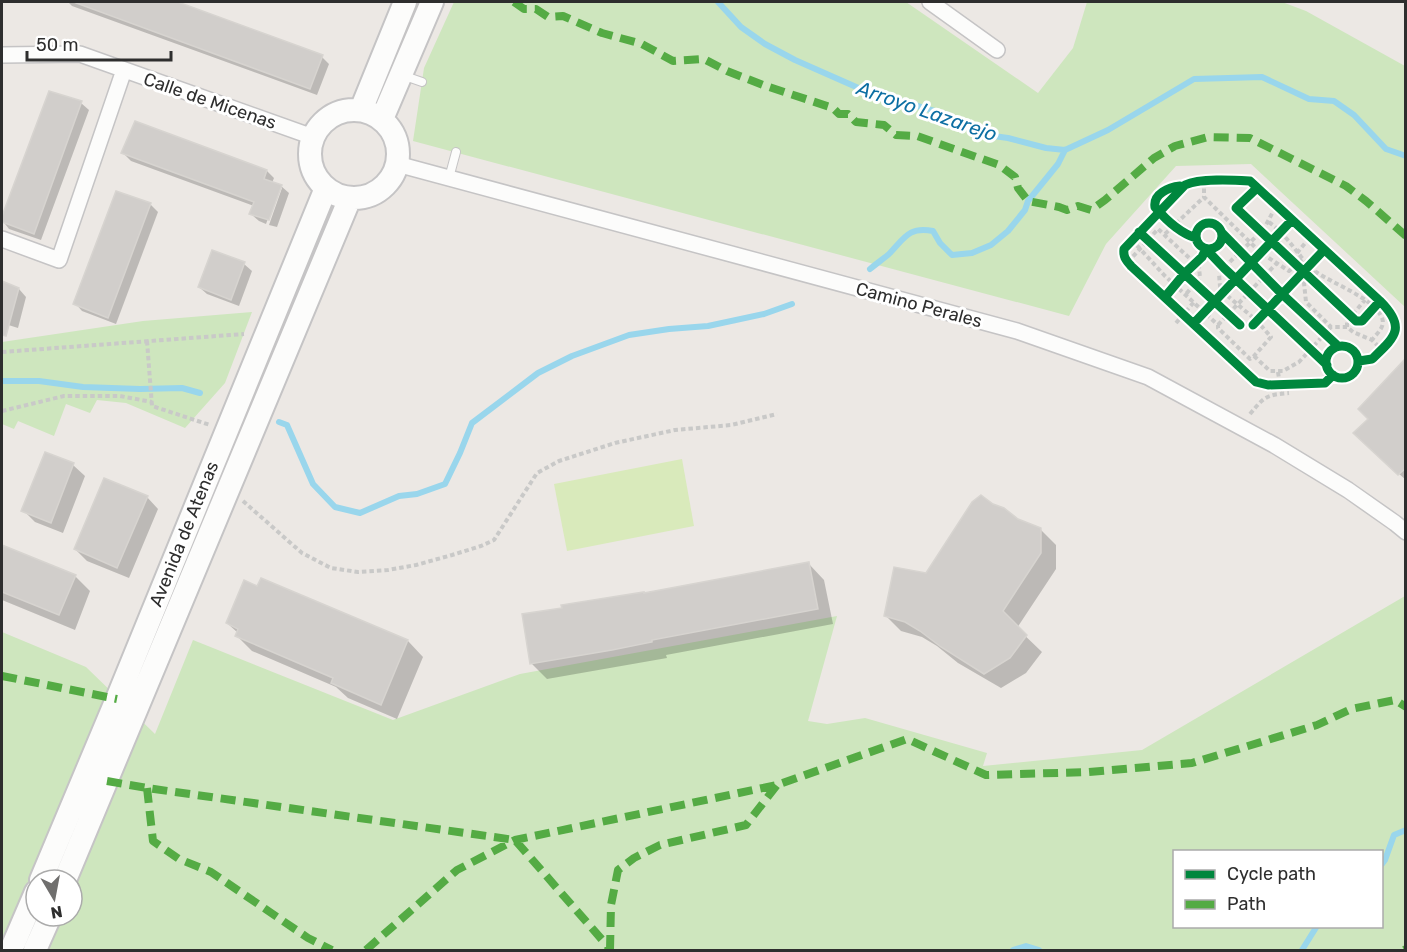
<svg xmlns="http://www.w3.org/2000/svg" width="1407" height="952" font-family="Rubik,sans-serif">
<rect width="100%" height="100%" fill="#ece8e4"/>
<!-- green -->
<path fill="#cee6be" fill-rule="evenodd" d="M454,2H906L1038,93L1073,48L1087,2H1282L1306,11L1405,66V307L1251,164L1176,166L1106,244L1069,316L413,141L424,68Z
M252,312L225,383L185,428L126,403L97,400L90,413L66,404L54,436L18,421L14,429L2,424V342L143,321Z
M1405,596V950H2V632L86,667L155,734L193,640L393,720L520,674L837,616L808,721L827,724L865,718L987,753L983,766L1142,750ZM1174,852H1382V926H1174ZM36,880H72V916H36Z"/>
<!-- pitch -->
<path fill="#d9eabb" d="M682,459L694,526L567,551L554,484Z"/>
<!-- shadow -->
<path fill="#0003" d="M68,2H174L322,57L329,64L317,95L72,6Z
M50,93L81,103L89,110L41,240L9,229L2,220Z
M123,153L267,171L274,178L272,183L281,186L289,193L277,227L269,225L282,188H279L266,224L259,221L251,214L254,206L131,161Z
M150,204L158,212L116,324L82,311L75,303Z
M244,264L252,271L239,306L207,294L199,287Z
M2,282L19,289L26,297L18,328L2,323Z
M1406,360V480L1366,445L1371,419Z
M73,465L85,476L63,533L35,522L23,510Z
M147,497L158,509L129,578L87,561L75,549Z
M1017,521L1040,529L1056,545V569L1017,628L1042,652L1026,673L1001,688L958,663L937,646L922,637L901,631L885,615L927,575Z
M2,546L75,576L90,591L75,630L2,600Z
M809,564L824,580L833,624L666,655L667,658L547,679L531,663L643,593Z
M262,580L408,641L423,657L397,719L348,698L336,687L252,651L237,636L238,633L227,623L258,588Z"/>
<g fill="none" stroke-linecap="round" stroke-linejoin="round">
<!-- stream -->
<path stroke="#99d6ec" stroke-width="6" d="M718,2L741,27L765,44L795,60L863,90L948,115L986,135L1008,138L1046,148L1065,150L1108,130L1194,79L1262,77L1309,99L1334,101L1354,115L1386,149L1406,156
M870,269C876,264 883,259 889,254C904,239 908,226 933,231L940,243L952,255L972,253L991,245L1008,231L1025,210L1028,201L1058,164L1065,150
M2,381H39L83,387L140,389L182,388L200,393
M279,422L287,425L313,484L335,507L360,513L399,496L417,494L445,484L460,453L472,423L538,373L572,356L629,335L669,329L708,326L764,314L792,304
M1382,864L1385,860L1394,835L1406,830
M1013,950L1026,946L1039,950
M1302,950L1317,926"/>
</g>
<!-- building -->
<path fill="#d1cecb" stroke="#d7d4d0" stroke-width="1.5" d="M77,2H178L323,55L310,89L76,3Z
M49,91L82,101L34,234L2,222V216Z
M135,121L267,170L264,179L282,185L269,220L249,214L254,202L121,153Z
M116,191L151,203L108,318L73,304Z
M212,250L245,262L231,300L198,287Z
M2,281L19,288L6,336L2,335Z
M1406,358V468L1398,475L1353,433L1368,419L1358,409Z
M45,452L74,463L51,523L21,511Z
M104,478L148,496L117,568L74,549Z
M981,495L993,504L1004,508L1018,519L1041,528V553L1003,611L1027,635L1010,658L984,674L941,647L920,631L905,622L884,616L894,567L926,573L972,502Z
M2,545L76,575L59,615L2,592Z
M809,562L818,609L652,640V642L612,650L530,664L522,614L562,608L561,605L644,592V593Z
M261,578L408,640L381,705L331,683L333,678L235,636L238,629L226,623L244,580L257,586Z"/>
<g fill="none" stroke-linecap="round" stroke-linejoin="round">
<!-- lane casing -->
<g stroke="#c5c4c5" stroke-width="10">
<path id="lane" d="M402,75L422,82
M449,178L456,152"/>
</g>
<!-- street casing -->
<g stroke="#c5c4c5" stroke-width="18">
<path id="street" d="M930,2L997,50
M2,55L80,54L313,137
M397,164L1017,331L1148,377L1274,445L1348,490L1395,523L1406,532
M2,239L59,260L124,70"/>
</g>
<!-- secondary casing -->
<g stroke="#c5c4c5" stroke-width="26">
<path id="secondary" d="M361,110L405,2
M310 154a44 44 0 1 1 88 0a44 44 0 1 1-88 0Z
M382,119L432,2
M41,880L117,699L326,188
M65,880L350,198
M11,950L36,892
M35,950L50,916"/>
</g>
<!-- path -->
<path stroke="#c9c9c8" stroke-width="4" stroke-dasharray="4.5 3" stroke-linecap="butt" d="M1204,181V197L1261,253L1289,271L1302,259
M1269,222C1275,227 1281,232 1286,238C1296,249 1304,263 1316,272C1334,284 1372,298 1381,316C1387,326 1377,333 1372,340
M1165,234L1204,197
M1132,240L1164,275L1218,325V328L1250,359L1254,356L1271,337L1257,321L1223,292L1220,286L1219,274C1232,258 1249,245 1262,230C1269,222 1271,213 1277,206
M1297,253L1310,237
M1128,262L1158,229L1199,267L1200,278L1186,294
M1316,272L1304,283L1306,302L1331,327H1347L1353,332L1372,340L1382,350
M1176,323L1194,302
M1218,325L1276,264
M1347,327V321L1365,300
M147,341L152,406L210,425
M2,352L244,334
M1254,356L1270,371H1283L1299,362L1331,327
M1278,372L1280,385L1284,393
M2,411L64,396H120L152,402
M1250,414C1265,396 1266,395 1289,393
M243,501L302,553L331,568L358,572L388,570L416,565L452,555L481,546L494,540L537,473L559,461L615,443L675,430L731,425L777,414"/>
<!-- lane -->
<use href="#lane" stroke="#fcfcfb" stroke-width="8"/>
<!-- street -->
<use href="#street" stroke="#fcfcfb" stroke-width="15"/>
<!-- secondary -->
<use href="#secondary" stroke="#fcfcfb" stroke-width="22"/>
<!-- quiet -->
<path stroke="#54ab44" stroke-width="8" stroke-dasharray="15 8" stroke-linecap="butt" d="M514,2L524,9H536L548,17L563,16L602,33L642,44L673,61L704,59L727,71L763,85L833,108L839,114H848L856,122L884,125L896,135L917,136L999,165L1015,177L1018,188L1028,201L1059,207L1067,210L1078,206L1091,210L1105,200L1154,158L1175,146L1208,137L1250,138L1346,186L1366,201L1406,236
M2,676L117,699
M107,781L147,788L515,840L611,950
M147,788L153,841L179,859L211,872L308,938L332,950
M366,950L457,870L515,840L777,785L907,739L986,775L1089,772L1192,763L1317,725L1351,709L1395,700L1406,707
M610,950L611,905L618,870L634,858L660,845L746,825L777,785
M1404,950L1406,949"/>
<!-- cycleway casing -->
<g stroke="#fff" stroke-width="13">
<path id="cycleway" d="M1180,186C1169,187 1153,194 1155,207C1166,220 1180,233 1196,238
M1257,188L1236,208L1356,321H1362L1380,301
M1196 236a13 13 0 1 1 26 0a13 13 0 1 1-26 0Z
M1139,232L1240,325
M1222,233L1282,294L1338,346
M1165,297L1185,273L1202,257L1206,249L1224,268L1327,365
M1194,323L1292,220
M1253,325L1324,250
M1326 362a16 16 0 1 1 32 0a16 16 0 1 1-32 0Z
M1333,375L1325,383L1268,385L1256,382L1131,266C1126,260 1123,257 1124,249L1185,185C1200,178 1233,180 1250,181L1380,301C1407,328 1395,337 1372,359L1359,361"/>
</g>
<!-- cycleway -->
<use href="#cycleway" stroke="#00873e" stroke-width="9"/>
</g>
<g text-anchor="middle" stroke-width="6" stroke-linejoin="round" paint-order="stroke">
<!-- street labels -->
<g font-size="18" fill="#2e2e2e" stroke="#fff">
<text transform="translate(210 101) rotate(19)" y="6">Calle de Micenas</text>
<text transform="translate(919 305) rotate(15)" y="6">Camino Perales</text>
<text transform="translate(184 534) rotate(-68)" y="6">Avenida de Atenas</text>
</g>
<!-- water labels -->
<g font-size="20" font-style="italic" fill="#0d6fa3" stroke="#fff">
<text transform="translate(927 111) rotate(19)" y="7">Arroyo Lazarejo</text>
</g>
</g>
<!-- border -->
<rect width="1407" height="952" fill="none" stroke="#2e2e2e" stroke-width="6"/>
<!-- legend -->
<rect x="1173" y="850" width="210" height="78" fill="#ffffff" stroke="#ababab" stroke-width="1.5"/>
<rect x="1185" y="870" width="30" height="9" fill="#00873e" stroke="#ababab" stroke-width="1.5"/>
<text x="1227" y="880" font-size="18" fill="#2e2e2e">Cycle path</text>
<rect x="1185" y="900" width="30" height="9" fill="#54ab44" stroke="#ababab" stroke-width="1.5"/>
<text x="1227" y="910" font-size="18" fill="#2e2e2e">Path</text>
<!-- north arrow -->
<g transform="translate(54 898) rotate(170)"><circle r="28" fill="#ffffff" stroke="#ababab" stroke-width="1.5"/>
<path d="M0-4.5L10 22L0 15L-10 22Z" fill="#706f6e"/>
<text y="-9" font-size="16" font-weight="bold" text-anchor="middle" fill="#2e2e2e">N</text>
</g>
<!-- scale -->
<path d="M27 51v9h144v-9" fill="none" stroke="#2e2e2e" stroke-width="3"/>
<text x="36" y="51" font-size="18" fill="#2e2e2e" stroke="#ffffff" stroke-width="4.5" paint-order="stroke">50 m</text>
</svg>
